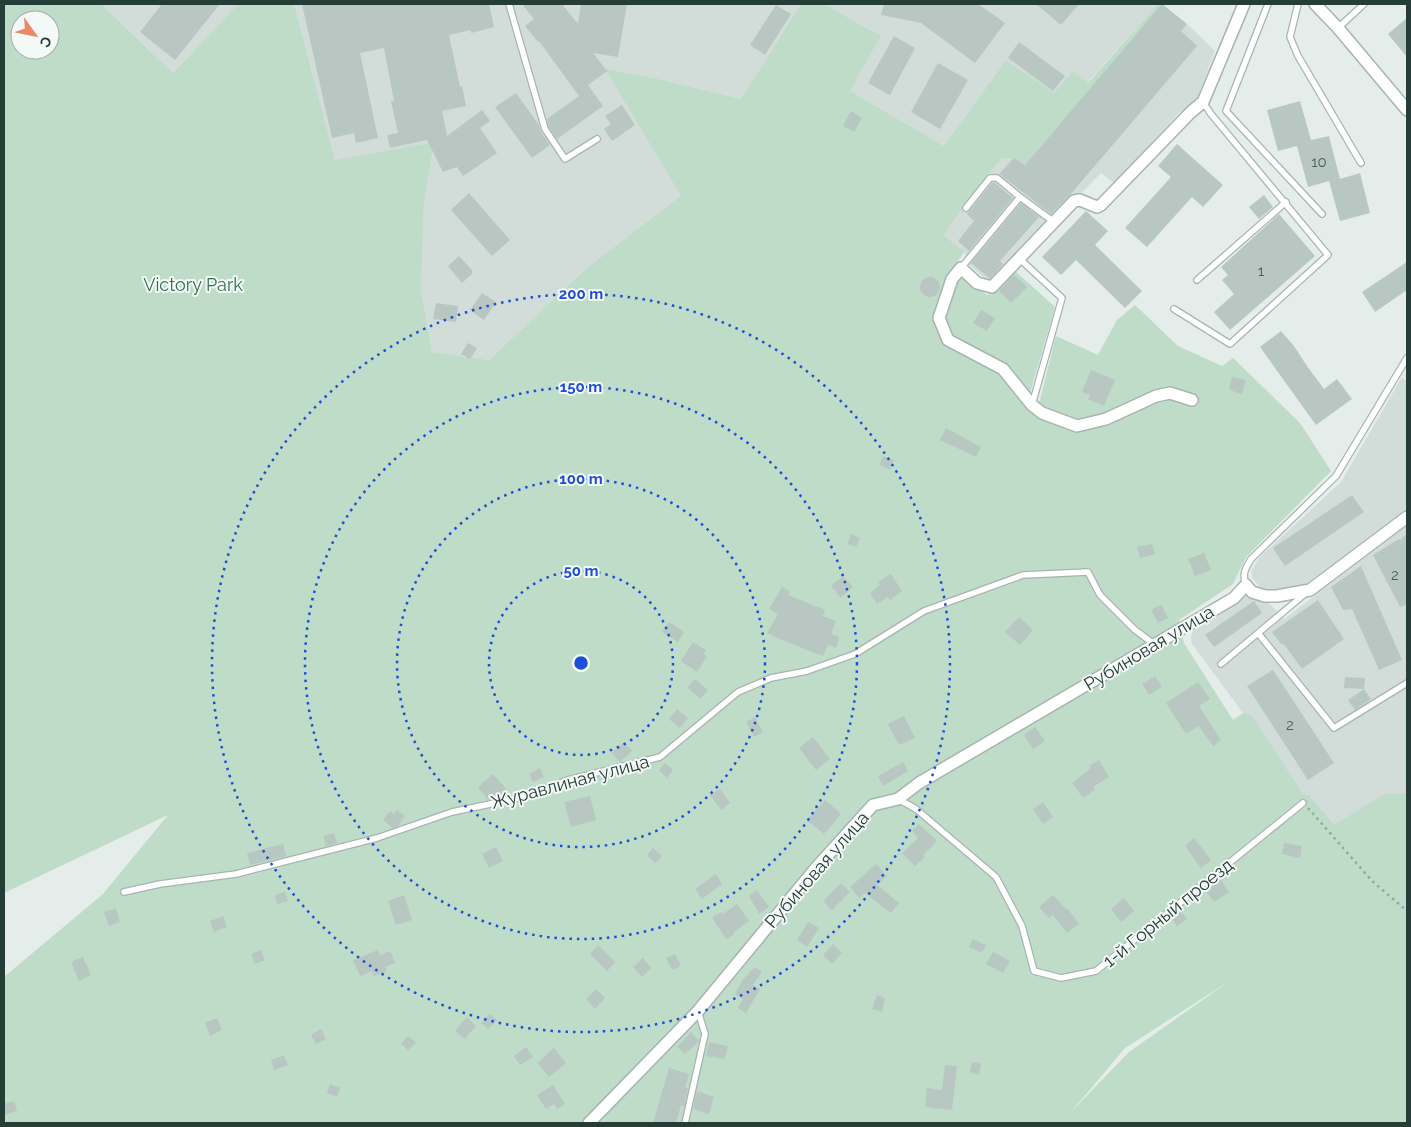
<svg xmlns="http://www.w3.org/2000/svg" width="1411" height="1127" font-family="Raleway,sans-serif">
<rect width="100%" height="100%" fill="#e4ede9"/>
<!-- built -->
<path fill="#d2dcd8" d="M101,4H238L173,73Z
M294,4H801L741,99L663,80L606,70L681,196L588,267L489,360L432,352L421,290L424,203L434,142L335,160Z
M824,4H1158L1087,83L1055,94L1006,60L944,146L850,91L881,36Z
M1162,4L1187,24L1215,51L1194,106L1180,112L1114,183L1101,173L1014,261L988,281L968,264L964,252L944,235L973,193L1002,158H1014L1025,165Z
M1402,377L1407,382V508L1306,584L1274,590L1262,589L1253,579L1251,572L1259,558L1341,482Z
M1407,526V793L1385,795L1334,826L1309,795L1303,794L1252,717L1243,713L1192,644L1191,637L1193,631L1248,595L1269,603L1284,619Z"/>
<!-- green -->
<path fill="#bedcc7" fill-rule="evenodd" d="M4,4H101L173,73L238,4H294L335,160L434,142L424,203L421,290L432,352L489,360L588,267L681,196L605,69L663,80L741,99L801,4H824L881,36L850,91L944,146L1006,60L1054,93L1073,71L1088,83L1158,4H1163L1025,165L1014,158H1002L973,193L944,235L964,252L948,278L941,335L999,371L1031,410L1039,404L1056,336L1098,355L1117,320L1135,305L1178,346L1222,366L1233,358L1300,423L1331,471L1246,557L1233,584L1179,620L1184,643L1233,720L1243,713L1252,716L1303,794L1309,795L1334,825L1385,794L1407,793V1123H4V977L103,894L168,815L4,893ZM20,20H50V50H20ZM1231,980L1129,1052L1071,1112L1125,1048Z
M1013,269L1055,307L1030,393L1021,383L953,337L943,316L958,277L963,276L987,295Z"/>
<!-- building -->
<path fill="#b9c7c2" d="M162,4H220L175,60L140,32Z
M302,4H489L494,27L471,33V30L449,35L460,87L462,86L466,106L442,111L447,136L482,110L490,121L480,128L497,153L463,176L457,167L443,172L427,140L390,148L387,135L398,133L391,101H394L384,48L360,53L378,138L356,143L354,133L332,138Z
M522,4H562L578,24L581,4H627L618,57L593,53L607,71L588,85L603,106L557,139L549,127L547,119L579,96L539,41L538,42L525,26L534,19Z
M884,4H978L1005,23L975,63L921,23L881,15Z
M1036,4H1079L1061,25Z
M1162,4L1187,24L1181,31L1197,46L1070,195L1051,214L999,174L1014,158L1025,165Z
M776,5L791,14L765,55L750,45Z
M1407,18V57L1388,34Z
M894,36L915,48L890,95L868,83Z
M1019,42L1065,76L1053,91L1008,58Z
M938,63L968,80L940,129L911,112Z
M516,93L539,125L541,132L550,145L532,158L495,107Z
M1300,101L1311,140L1329,136L1340,179L1360,173L1370,213L1340,221L1329,181L1308,187L1297,146L1278,151L1267,110Z
M622,105L635,125L612,141L604,129L611,124L605,116Z
M851,111L862,118L854,132L843,126Z
M1177,144L1223,185L1203,207L1192,197L1147,247L1125,228L1171,177L1158,166Z
M992,183H995L1013,198L969,251L958,241L974,221L967,214Z
M469,193L510,240L492,256L451,210Z
M1264,195L1273,207L1259,219L1249,207Z
M1021,203L1039,217L1000,261L1003,264L990,279L971,263Z
M1086,211L1108,231L1095,245L1142,291L1125,308L1076,260L1061,275L1042,257Z
M1279,214L1315,256L1230,330L1214,312L1234,294L1222,280L1228,275L1221,267Z
M459,256L472,270V274L462,283L448,266Z
M1407,262V290L1375,312L1362,292Z
M1014,275L1027,287L1011,303L999,291Z
M920 287a10 10 0 1 1 20 0a10 10 0 1 1-20 0Z
M482,293L496,302L484,320L470,310Z
M436,303L458,306L456,322L433,319Z
M981,310L995,318L987,331L973,323Z
M1281,331L1294,346L1307,366L1324,389L1337,379L1352,399L1316,425L1260,347Z
M468,343L477,348L470,359L461,354Z
M1091,370L1115,380L1104,406L1088,399L1090,395L1082,392Z
M1232,377L1246,380L1242,394L1229,390Z
M946,428L981,447L976,457L940,440Z
M883,456L894,460L890,470L879,465Z
M1352,495L1364,512L1285,566L1273,548Z
M851,534L860,538L856,547L847,544Z
M1407,534V604L1400,607L1373,555L1399,539L1400,540Z
M1152,544L1155,554L1140,558L1137,547Z
M1204,553L1211,570L1195,576L1188,559Z
M1361,566L1402,660L1379,670L1352,609L1343,610L1331,587Z
M891,574L902,591L890,600L888,597L877,604L870,593L880,585L878,582Z
M843,576L853,587L841,598L831,586Z
M782,587L790,591L788,595L825,610L823,616L836,621L831,634L839,637L836,648L828,645L823,656L777,638L767,633L778,614L769,609Z
M1318,600L1344,639L1302,669L1283,643L1282,645L1272,632Z
M1254,601L1262,613L1214,647L1205,635Z
M1161,605L1168,618L1158,623L1151,610Z
M1019,617L1033,630L1020,645L1005,632Z
M669,622L684,632L678,642L662,632Z
M693,642L706,650L703,654L707,656L697,672L681,661Z
M1273,670L1334,763L1308,780L1247,686Z
M1155,676L1162,687L1149,695L1142,684Z
M1345,677L1365,678L1364,689L1344,688Z
M695,679L708,690L700,699L687,687Z
M1198,682L1210,699L1199,706L1221,740L1213,746L1199,726L1186,734L1166,703Z
M1364,689L1371,699L1355,710L1348,700Z
M677,709L688,718L680,728L669,719Z
M904,716L915,738L899,745L888,724Z
M755,717L763,732L754,737L746,722Z
M1035,727L1045,741L1033,749L1024,735Z
M813,737L830,759L816,770L799,748Z
M624,742L632,751L620,762L612,753Z
M1099,760L1109,777L1093,787L1095,790L1083,798L1072,783L1091,768L1089,766Z
M903,762L908,771L883,786L878,776Z
M665,763L673,770L667,778L659,770Z
M540,768L544,777L533,782L529,774Z
M493,774L507,790L498,798L488,800L478,787Z
M720,789L730,803L721,810L710,795Z
M590,796L596,820L571,827L564,802Z
M825,800L841,814L824,834L807,820Z
M1043,802L1053,817L1043,824L1033,809Z
M397,810L405,816L398,826L393,828L383,820L390,811L394,814Z
M919,824L937,841L923,855L925,857L915,866L902,853L918,838L912,831Z
M334,833L337,843L326,846L323,836Z
M1194,838L1211,860L1201,868L1185,846Z
M1284,843L1302,846L1300,858L1282,854Z
M283,844L286,856L250,865L247,853Z
M496,847L503,861L489,868L482,854Z
M653,848L662,856L655,863L647,855Z
M876,864L887,876L877,885L899,903L891,913L865,893L859,898L850,887Z
M716,874L722,884L702,899L695,889Z
M1221,880L1229,892L1214,902L1206,891Z
M841,883L850,892L832,910L823,901Z
M757,890L769,907L759,914L749,896Z
M285,892L288,901L277,904L275,895Z
M404,895L412,920L396,925L388,901Z
M1053,895L1067,910L1068,909L1079,924L1067,933L1053,915L1049,918L1039,907Z
M1124,898L1134,911L1121,922L1111,909Z
M737,904L749,921L734,932L735,934L726,939L712,917L722,912L723,914Z
M116,908L120,922L109,926L104,912Z
M1180,910L1187,919L1177,926L1171,917Z
M223,916L227,927L214,932L210,921Z
M808,922L819,928L807,947L797,940Z
M973,939L986,945L982,953L969,947Z
M833,944L842,953L832,964L823,955Z
M598,945L615,962L607,971L590,954Z
M261,950L265,960L255,964L251,954Z
M378,950L380,955L390,951L395,963L385,967L387,971L374,976L372,971L360,976L353,960Z
M993,952L1010,961L1003,973L986,964Z
M675,954L681,966L672,970L666,958Z
M83,957L91,975L79,981L71,962Z
M643,958L651,968L642,977L633,967Z
M755,967L762,972L753,985L760,989L746,1013L738,1008L743,999L735,994L743,979Z
M596,989L605,998L595,1009L586,999Z
M877,995L885,998L882,1012L872,1009Z
M490,1014L497,1020L488,1029L481,1023Z
M467,1017L476,1026L465,1039L455,1031Z
M217,1018L222,1030L210,1036L205,1023Z
M321,1029L326,1039L316,1044L311,1035Z
M691,1032L699,1041L685,1054L677,1047Z
M408,1036L416,1043L408,1050L401,1044Z
M709,1042L728,1046L725,1059L706,1056Z
M526,1047L533,1057L520,1065L514,1056Z
M554,1048L566,1063L549,1077L537,1063Z
M284,1055L288,1065L274,1070L271,1060Z
M972,1062L981,1064L979,1075L970,1072Z
M945,1065L957,1066L952,1110L925,1107L927,1088L942,1090Z
M669,1068L689,1074L685,1087L688,1088L684,1106L681,1105L676,1123H653Z
M330,1084L340,1088L337,1097L327,1093Z
M553,1085L565,1104L557,1109L554,1104L546,1109L537,1095Z
M697,1091L714,1097L709,1114L693,1109Z
M14,1101L17,1111L4,1115V1104Z"/>
<g fill="none" stroke-linecap="round" stroke-linejoin="round">
<!-- service casing -->
<g stroke="#a7b5b0" stroke-width="8">
<path id="service" d="M509,4L545,129L565,159L597,139
M1268,4L1226,111L1322,214
M1298,4L1290,37L1298,56L1361,163
M1338,28L1364,4
M966,208L990,178H997L1020,197
M1022,257V261L1062,298L1032,405
M961,268L1020,197L1054,222
M1197,280L1286,202
M1174,309L1230,344L1328,255L1211,114L1203,102
M1246,585C1242,574 1245,569 1251,559L1336,476L1407,358
M1258,633L1334,728L1407,683
M1221,664L1306,593
M898,799L916,809L996,877L1022,926L1034,971L1061,978L1096,971L1303,803
M124,892L160,884L236,874L377,838L452,812L519,798L568,780L660,757L738,692L771,678L807,671L855,654L924,611L1023,575L1088,572L1100,595L1134,629L1155,645
M685,1123L705,1034L698,1011"/>
</g>
<!-- minor casing -->
<g stroke="#a7b5b0" stroke-width="14">
<path id="minor" d="M1315,4L1338,28L1407,110
M1192,400L1170,393L1156,396L1106,419L1077,426L1042,413L1032,405L1003,369L948,340L939,318L952,279L961,268L977,283L992,287L1074,201L1080,200L1097,207L1101,205L1191,112L1203,102L1244,4
M589,1123L698,1011L816,868L873,805L898,799L919,783L1234,598L1246,585L1252,592L1265,596H1277L1310,590L1407,517"/>
</g>
<!-- path -->
<path stroke="#86aea2" stroke-width="2.5" stroke-dasharray="2.5 4" stroke-linecap="butt" d="M1308,808L1372,881L1407,911"/>
<!-- service -->
<use href="#service" stroke="#fff" stroke-width="5.5"/>
<!-- minor -->
<use href="#minor" stroke="#fff" stroke-width="11"/>
</g>
<!-- distance rings -->
<g fill="none" stroke="#1d4ed8" stroke-width="2.5" stroke-dasharray="2.5 5">
<circle cx="581" cy="663" r="92"/>
<circle cx="581" cy="663" r="184"/>
<circle cx="581" cy="663" r="276"/>
<circle cx="581" cy="663" r="369"/>
</g>
<g text-anchor="middle" stroke-width="4" stroke-linejoin="round" paint-order="stroke">
<!-- number labels -->
<g font-size="15" fill="#49605a">
<text x="1319" y="167">10</text>
<text x="1261" y="276">1</text>
<text x="1395" y="580">2</text>
<text x="1290" y="730">2</text>
</g>
<!-- park labels -->
<g font-size="18" fill="#31724b" stroke="#f4f9f7">
<text x="193" y="291">Victory Park</text>
</g>
<!-- street labels -->
<g font-size="18" fill="#243d37" stroke="#f4f9f7">
<text transform="translate(1149 648) rotate(-31)" y="6">Рубиновая улица</text>
<text transform="translate(570 782) rotate(-15)" y="6">Журавлиная улица</text>
<text transform="translate(817 870) rotate(-49)" y="6">Рубиновая улица</text>
<text transform="translate(1168 913) rotate(-39)" y="6">1-й Горный проезд</text>
</g>
</g>
<circle cx="581" cy="663" r="8" fill="#1d4ed8" stroke="#f4f9f7" stroke-width="2.5"/>
<g font-size="15" text-anchor="middle" font-weight="bold" fill="#1d4ed8" stroke="#f4f9f7" stroke-width="4" stroke-linejoin="round" paint-order="stroke">
<text x="581" y="299">200 m</text>
<text x="581" y="392">150 m</text>
<text x="581" y="484">100 m</text>
<text x="581" y="576">50 m</text>
</g>
<!-- border -->
<rect width="1411" height="1127" fill="none" stroke="#243d37" stroke-width="10"/>
<!-- north arrow -->
<g transform="translate(35 35) rotate(123)"><circle r="24" fill="#f4f9f7" stroke="#a1aeaa"/>
<path d="M0-4L9 19L0 12L-9 19Z" fill="#ea8765"/>
<text y="-8" font-size="14" font-weight="bold" text-anchor="middle" fill="#243d37">С</text>
</g>
</svg>
